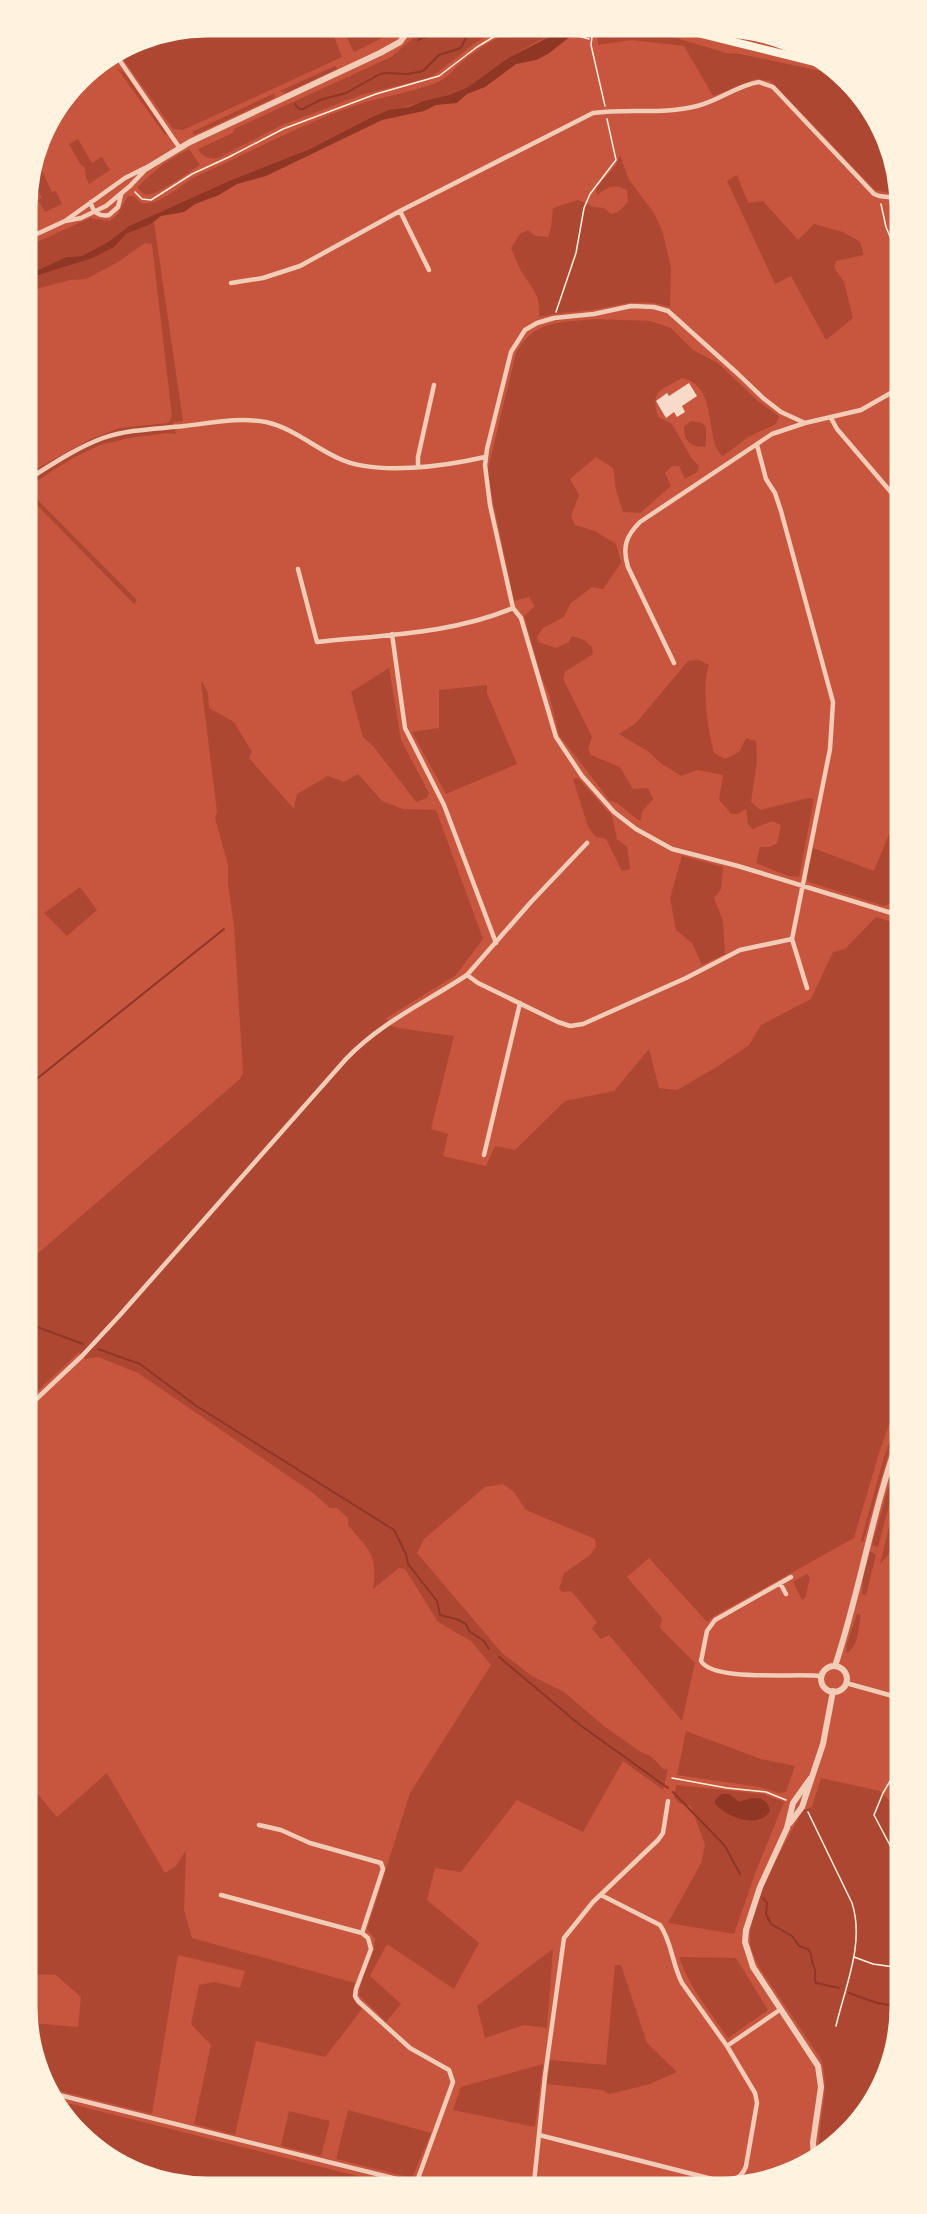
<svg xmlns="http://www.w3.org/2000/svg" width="927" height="2214" font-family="Montserrat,sans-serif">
<rect width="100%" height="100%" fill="#c8553d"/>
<!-- green -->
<path fill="#ae4732" d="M207,26H330L342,57L183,130L173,129L118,52L138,39Z
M341,26L397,27L382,38L354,52Z
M419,27L499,28L475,43L437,73L428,78L361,95L280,126L218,158C209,160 202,156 198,149L233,133L234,129L391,57L412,39Z
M534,28L559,34L540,40L508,58L468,87L449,95L423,101L370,118L310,149L229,181L129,226L108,242L82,256L66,257L38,270H26V247L90,218L110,221L118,214L128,196H134L141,203C157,208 185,181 201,174C249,153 294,128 343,110C373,98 406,94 436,83C446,79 453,70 461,63C480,47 508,28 534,28Z
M597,28H643L726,53L741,54L844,76L877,116L895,160V187L890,193L875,190L771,81L756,79L713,96L684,46L631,40L598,45Z
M717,29C742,29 764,33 786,44Z
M335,66L337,69L286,93L280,91Z
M117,68L125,73L167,134L165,135Z
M275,93L274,98L194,135L192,132Z
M78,139L92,163L102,157L110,170L89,184L86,178L85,168L80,164L69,144Z
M189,149L200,165C190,171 154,199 144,194C142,193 138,188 137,187L163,164Z
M620,155L629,180L654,213L663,233L671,268L670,307C637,297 623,305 591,310C573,312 556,313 539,317C541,296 534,291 523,274C518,266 515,257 511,248L520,234L528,230L535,236L548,237L551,228L553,208L578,200L594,207L604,208L611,214L618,212L628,202L627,190C615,183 607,187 597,195L596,188L616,165Z
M40,167L52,192L56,191L62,204L45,212L38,200L42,198L31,176L33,170Z
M737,175L748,203L763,201L798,240L814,224L843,232L860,242L864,255L836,261L834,267L844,282L853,318L826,340L791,276L775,284L727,181Z
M154,222L183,421L173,422L176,434L167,433L129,438L100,445L73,458L27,487V474L89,440L119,428L168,423L172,417L152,244L145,243L118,262L86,279L70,280L40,288L26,294V279L90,259L126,234Z
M595,319L650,321L671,328L693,350L718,363L759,402L779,416L776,424L748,437L723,456C703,440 720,386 682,378C661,391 650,389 658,417L672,424L692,459L699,466L697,472L685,479L679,466H672L665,473L671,486L640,513L623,512L616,490L613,468L596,457L570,479L579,495L571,516L575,525L595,531L616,544L621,563L603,589L592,587L570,604L564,617L543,628L537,637L538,642L556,648L569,642L572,636L584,640L592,647L593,654L566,671L563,679L592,737L588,749L591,755L620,767L633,789L648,788L653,799L642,812L641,821C629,816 623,803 610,801L559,735L549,694L542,679L524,616L535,606L529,597L514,601L487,473L516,353C535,319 560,323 595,319Z
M691,421L702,423L706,427V446C692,449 683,441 684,427Z
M27,489L137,600L134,604L27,495Z
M699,660L709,665C701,686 708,730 714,753L725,759L739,752L746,738L756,741L757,761L751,802L760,810L808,798L814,799L799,877L788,876L756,863L760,847H770L777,843L781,825L772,821L753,829L748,824L746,809L738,814H731L719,799L723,775L697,770L681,776L659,762L649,752L619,734L636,723L688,661Z
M389,668L401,740L429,793L427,798L416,802L374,747L363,737L351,692Z
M201,682L203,683L208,693L209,708L234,722L252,752L249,758L294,809L297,794L328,776L344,782L358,774L382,801L403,809L436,810L483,939L456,975L386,1018L391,1026L399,1028L454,1036L431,1129L448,1134L443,1156L486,1166L495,1146L515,1150L565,1101L614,1091L649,1049L659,1088L677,1090L715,1068L749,1045L761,1025L811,999L833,952L845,949L876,917L898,924L899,1396L879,1453L854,1538L714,1616L707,1622L649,1558L627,1577L662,1618L660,1628L695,1663L682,1721L609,1635L601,1639L592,1629L597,1622L571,1591L563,1592L559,1589L564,1573L589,1556L596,1547L595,1539L526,1510L514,1492L503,1484L485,1487L424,1539L417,1553L502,1653L532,1676L564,1692L604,1726L639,1751L652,1757L664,1770L668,1769L663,1790L623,1761L583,1832L517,1800L461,1872L435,1868L427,1900L479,1943L454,1989L387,1944L370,1976L401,2004L386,2022L359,1995C360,1975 374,1959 375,1939L367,1929L410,1793L491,1665L471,1641L438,1622L405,1569L399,1568L373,1589C378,1553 369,1551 348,1525V1518L337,1508H330L313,1493L138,1373L98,1357L85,1359L79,1352L30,1398L29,1261L240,1079L243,1073L234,926L228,884V865L215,818L217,812Z
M487,685V693L517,764L446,794L412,732L439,728V690Z
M578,778L612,816L617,839L627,847L630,869L622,871L606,839L596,837L588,827L573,779Z
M889,834L897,836L898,865L893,878L898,880V905L891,903L884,906L809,882L807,878L813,848L874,871Z
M682,856L723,867L721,889L714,898L723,921L725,954L702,965L692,943L676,930L670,898Z
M80,887L97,910L67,936L44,913Z
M899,1416V1425L887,1458L863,1542L861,1541L884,1457Z
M899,1450V1467L878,1547L872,1545Z
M899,1486L900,1542L880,1564Z
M870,1551L876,1555L866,1595L862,1594L863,1574Z
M807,1574L810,1578L805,1598L802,1600L793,1582Z
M857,1614L861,1615C858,1628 859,1647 846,1653L847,1643Z
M686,1731L761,1759L795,1766L786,1792L779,1793L760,1787L677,1775Z
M107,1773L165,1873L176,1866L186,1850L184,1910L192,1938L355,1983C352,1996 352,2000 362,2009L325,2057L256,2041L235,2135L194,2124L211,2045L191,2024L199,1985L215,1982L240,1988L245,1971L178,1955L152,2114L52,2089L32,2054V2023L78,2027L81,1997L56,1975L31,1974V1786L57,1817Z
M821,1778L880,1791L900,1812L901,2019L892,2066L864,2118L820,2159C815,2124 832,2094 821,2059L759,1967C755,1959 751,1950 750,1941C749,1906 786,1841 803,1810L812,1807Z
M676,1785L763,1794L784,1802L756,1871L734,1934L668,1923L701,1863L705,1845L691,1806L679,1803L674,1797Z
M553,1949L547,2028L524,2025L485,2038L477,2006Z
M679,1957L736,1958L768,2010L728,2038C710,2012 689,1987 679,1957Z
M615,1965H621L647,2043L677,2072L650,2084L609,2094L603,2090L547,2084L550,2060L606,2065Z
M543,2064L535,2127L453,2110L461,2087Z
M59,2101L365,2178L363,2184L172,2185L126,2170L79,2136Z
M348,2110L431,2133L412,2178L336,2159Z
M289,2111L330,2121L321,2156L281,2146Z"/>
<!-- water -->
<path fill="#8f3625" d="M567,28H581L548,54L536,60L516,64L485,87L467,94L457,103L436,105L424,111L382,120L266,176L237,184L219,195L195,204L184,212L161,216L151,224L126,234L114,247L90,259L26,279V270H38L66,257L82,256L108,242L129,226L229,181L310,149L370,118L389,110L409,107L423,101L449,95L468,87L508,58Z
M722,1794H729L739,1802C751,1797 767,1794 770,1811C758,1830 727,1817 715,1804V1800Z"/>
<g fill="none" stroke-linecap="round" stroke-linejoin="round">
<!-- stream -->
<path stroke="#8f3625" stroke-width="2" d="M295,104L299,109H303L320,100L346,93L380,74L386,73L408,74L423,71L439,55L461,48L467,35L462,31L444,29L418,40
M29,1085L224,929
M29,1324L83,1344
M98,1349L140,1364L195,1405L394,1530L406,1554L408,1564L437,1601L440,1615L456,1619L466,1624L469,1631L484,1641L489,1649
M499,1657L580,1725L668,1788
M673,1792L725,1846L740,1874
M763,1898L767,1903L766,1914L771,1924L792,1936L799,1946L808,1949L811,1954C811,1961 813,1964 815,1970C816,1975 813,1978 816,1983L839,1988
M849,1993C866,1999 882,2007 901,2005"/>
</g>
<!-- building -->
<path fill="#f7dbc8" d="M689,383L697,396L682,406L685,412L677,417L674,412L666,418L656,401L667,393L669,396Z"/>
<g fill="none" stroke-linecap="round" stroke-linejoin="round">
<!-- path -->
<path stroke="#fff3e0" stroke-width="1.5" d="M547,28L589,39
M593,28L591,45L605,106
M135,192L142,199L151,200L192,174L229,157L283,129L376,94L439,76L477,47L510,27
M881,204L886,227L896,251
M556,312L576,253L584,208L590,194L616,160L607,119
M900,1764L883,1793L874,1815L892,1849L901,1856
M672,1778L727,1788L766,1792L786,1800
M808,1812L852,1903C865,1943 845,1987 836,2026
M854,1957L873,1964L901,1968"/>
<!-- minor -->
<path stroke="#f1ccb7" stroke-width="4.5" d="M113,55L118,58L179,147
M91,202C92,212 99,217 109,215L118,207L121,195
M400,211L429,270
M65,221L125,178L145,168
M26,239L65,221L81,218L106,206L130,186L147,168
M231,283L263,278L300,266L400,211L593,113C628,108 663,115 697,106C718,101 738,85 759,82L773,87L874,194L879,196L896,198
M831,418L837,429L896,498
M757,445L766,479L775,493L781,511L833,702L830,749L792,939
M418,467V457L434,385
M27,480C51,465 76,448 103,438C129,429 157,429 184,426C211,423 239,417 266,422C293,428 315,448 340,459C377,476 446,466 485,457
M298,569L317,642C382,635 452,634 513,608
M513,608L490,505L485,465L487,449L511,352L525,330L537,323L554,318L594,314L631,306L654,307L668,311L737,373L763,398L781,412L805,423
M513,608L521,618L556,737L582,776L614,812L636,829L672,849L738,866L898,915
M392,634L405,728L444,805L496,943
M674,663L628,567C622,547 626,536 640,522L772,434L805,423L861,410L896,390
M792,939L807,988
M467,975L531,902L587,843
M484,1155L520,1003
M30,1405L82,1356L120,1315L346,1059C380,1023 426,1002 467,975L478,983L558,1022L570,1026L583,1024L686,978L740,950L792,939
M791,1577L715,1620L707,1631L701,1661C713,1682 797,1673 821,1676
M780,1583L786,1594
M846,1683L900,1698
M259,1825L281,1830L310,1843L381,1863L383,1869L362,1933
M221,1895L362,1933L368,1938L371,1949L356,1989L355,1996L358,2001L410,2048L449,2070L453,2082L416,2184
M727,2046L781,2009
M55,2094L417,2184
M539,2135L720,2181C733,2182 742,2178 746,2166L757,2103L755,2093L727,2046L682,1983C672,1964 672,1942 660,1925L601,1895
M534,2183L545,2076L564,1938L593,1902L658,1840L663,1833L668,1801"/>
<!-- tertiary -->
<path stroke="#f1ccb7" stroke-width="6" d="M147,168L190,142L380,53L400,42L411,27
M835,1666C860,1591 872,1512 899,1437
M821 1679a13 13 0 1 1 26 0a13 13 0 1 1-26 0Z
M810,1779L793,1803L787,1828L760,1887L746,1930L745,1942L753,1967L818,2066L821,2087L813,2142L814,2161
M790,1823L802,1807L823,1744L833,1691"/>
<!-- primary -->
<path stroke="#fff3e0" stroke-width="8" d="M678,28L827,65"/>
</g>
<!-- crop -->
<path d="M0 0H927V2214H0ZM207 36H720A171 171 0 0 1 891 207V2007A171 171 0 0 1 720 2178H207A171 171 0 0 1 36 2007V207A171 171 0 0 1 207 36Z" fill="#fff3e0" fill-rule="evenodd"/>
<path fill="none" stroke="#fff3e0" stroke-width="3" d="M207 36H720A171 171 0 0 1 891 207V2007A171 171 0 0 1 720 2178H207A171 171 0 0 1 36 2007V207A171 171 0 0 1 207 36Z"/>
</svg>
